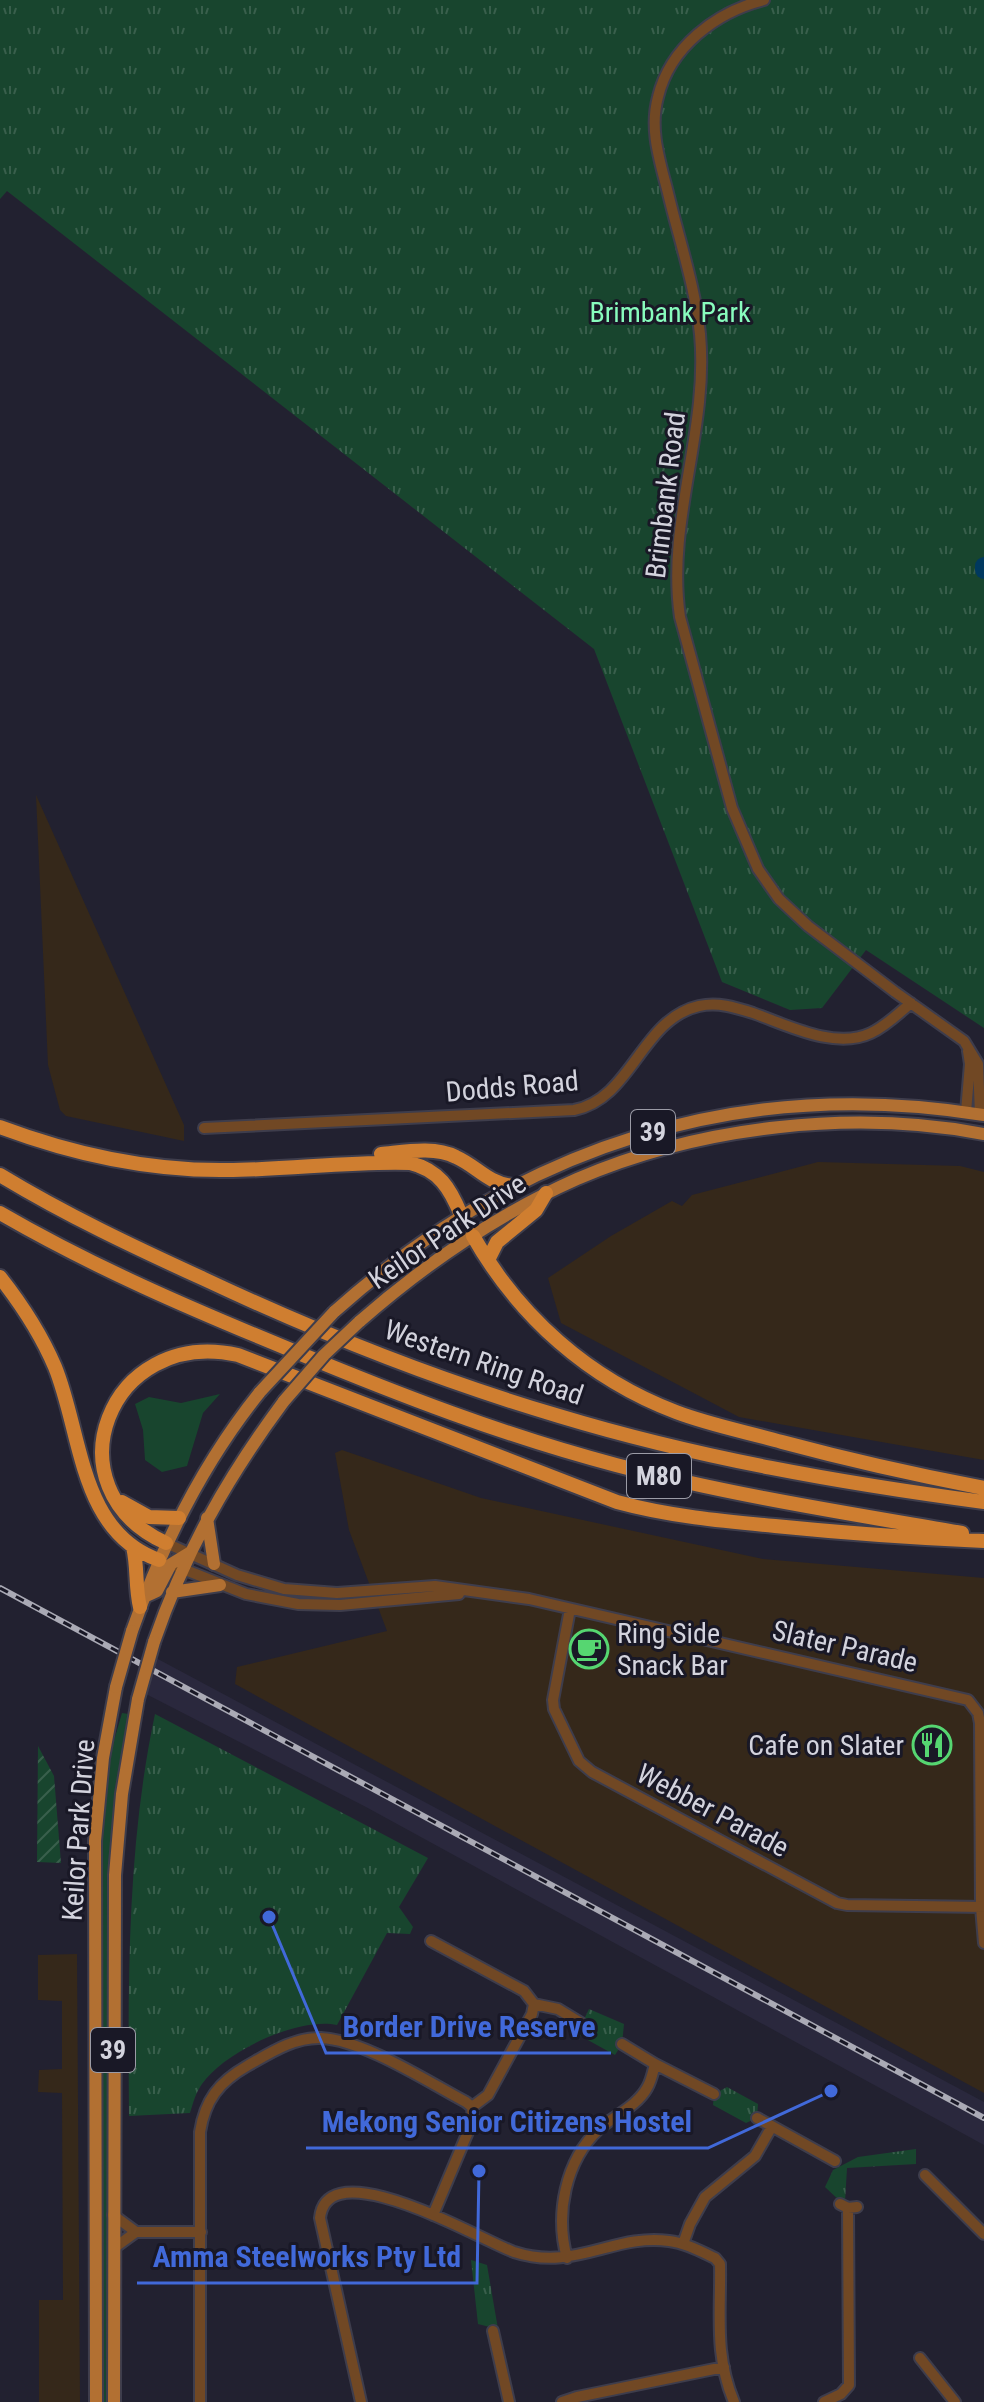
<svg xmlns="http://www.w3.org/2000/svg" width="984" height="2402" font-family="'Roboto Condensed',sans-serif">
<defs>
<pattern id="park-tufts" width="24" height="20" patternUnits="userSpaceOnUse" patternTransform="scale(2)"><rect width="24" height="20" fill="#18452e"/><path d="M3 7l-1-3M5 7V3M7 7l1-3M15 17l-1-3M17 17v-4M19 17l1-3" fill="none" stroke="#395f4c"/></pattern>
<pattern id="garden-furrows" width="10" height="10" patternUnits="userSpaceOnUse" patternTransform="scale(2)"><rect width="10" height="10" fill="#18452e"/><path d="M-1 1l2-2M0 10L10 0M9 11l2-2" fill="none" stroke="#395f4c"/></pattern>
</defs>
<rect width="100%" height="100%" fill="#222130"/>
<!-- built -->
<path fill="#2a283d" d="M156,1658L984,2102V2145L366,1807L146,1694Z"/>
<!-- industrial -->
<path fill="#35281a" d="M36,795L184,1125V1141L66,1116L60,1110L48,1065Z
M818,1162L960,1166L984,1172V1460L739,1417L561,1323L548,1278L611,1236L672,1201L682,1206L692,1195Z
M342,1450L481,1498L763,1559L984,1578V2093L235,1684L237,1667L387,1631L349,1530L335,1453Z
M77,1954L80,2402H39V2300H63L62,2093L38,2092L39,2070L62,2069V2001L38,2000V1955Z"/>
<!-- grass -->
<path fill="#18452e" d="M220,1394L203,1413L187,1466L162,1472L145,1460L143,1430L135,1404L149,1397L181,1403Z
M122,1713L129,1714L117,1790L109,1881L108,2402H102L101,1843L108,1761Z"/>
<!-- park -->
<path fill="url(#park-tufts)" d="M0,0H984V1028L866,950L822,1008L790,1010L722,982L594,649L7,191L0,199Z
M155,1714L428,1858L399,1907L413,1927L410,1934L387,1933L337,2025C298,2017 225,2051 202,2084C196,2092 193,2103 190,2113L129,2116C128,1981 127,1846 155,1714Z
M589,2009L624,2024L622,2044L615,2055L577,2034Z
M727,2087L758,2104L757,2118L746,2123L713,2105L714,2094Z
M916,2149V2164L847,2168L845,2202H841L825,2187L833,2170L858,2157Z
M471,2260L487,2265L498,2329L478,2324Z"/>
<!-- garden -->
<path fill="url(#garden-furrows)" d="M38,1746L54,1776L61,1863L37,1862Z"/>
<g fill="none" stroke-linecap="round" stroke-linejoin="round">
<!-- river -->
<path stroke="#00395f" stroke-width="18" d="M984,566V570"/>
<!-- minor casing -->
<g stroke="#3e3d4c" stroke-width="14">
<path id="minor" d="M764,0C716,12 670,47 658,97C649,130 660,161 668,193C679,239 695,286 700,334C709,430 666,521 680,617L732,808L758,869L779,899L808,926L895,992L964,1041L978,1064L980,1114
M966,1112L970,1064L968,1051
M204,1128L574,1110C632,1099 641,1019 699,1006C718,1002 734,1007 753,1013C787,1025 835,1050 871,1033C886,1026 898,1014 911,1003
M166,1543L237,1575L284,1589L337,1593L435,1586L529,1599L968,1700L978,1713L980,1723L981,1907L984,1943
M178,1567L246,1594L298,1604L340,1605L459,1594
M570,1609L553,1700L554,1709L579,1761L592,1772L837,1903L847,1905L984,1907
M431,1941L524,1991L534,2004L532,2014L488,2095L472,2107
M534,2004L558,2009L581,2023
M622,2044L655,2064L714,2094
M757,2118L835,2161
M925,2175L984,2234
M840,2204L848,2208L857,2207
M113,2215L136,2232
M683,2244L690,2224L705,2197L755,2156L771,2128
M114,2248L136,2232H201
M567,2258C555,2214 565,2161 599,2129C614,2116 637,2106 647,2088C651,2082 653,2072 655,2064
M493,2331L509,2402
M920,2358L955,2402
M200,2402V2132C205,2100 219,2082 247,2066C270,2053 294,2037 321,2038C364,2040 428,2082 466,2102L472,2107L473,2120L433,2215
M361,2402L320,2218C327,2149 483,2241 514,2252C575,2272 614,2233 669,2241C685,2243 700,2251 715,2258L720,2264C721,2314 714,2354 734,2402
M562,2402L577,2397L724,2367
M824,2402L841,2394L849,2385L848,2208"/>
</g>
<!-- major casing -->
<g stroke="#3e3d4c" stroke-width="16">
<path id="major" d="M334,1312C519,1147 738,1075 984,1115
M359,1322C424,1265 498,1214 577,1179C700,1126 853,1109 984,1134
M207,1518L214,1564
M172,1592L220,1585
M144,1597L157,1591L171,1564L189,1553
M132,1631C162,1545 203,1463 260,1392
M154,1642C185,1552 227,1478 284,1401
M96,2402L95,1841L103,1758L116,1687
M114,2402L115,1875L122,1794L138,1699"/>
</g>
<!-- highway casing -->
<g stroke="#3e3d4c" stroke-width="18">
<path id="highway" d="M0,1127C72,1154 150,1171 227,1170C288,1170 349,1161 410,1163C439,1170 450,1188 461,1215
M381,1154C404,1152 434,1146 456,1157C478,1167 486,1182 512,1186
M0,1175C66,1215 134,1247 204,1279C319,1333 437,1380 559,1416C698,1458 841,1483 984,1502
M0,1213C93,1267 191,1309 291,1350C397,1394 505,1436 616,1465C730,1495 846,1513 962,1533
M473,1236C519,1317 589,1379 676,1412C710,1425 747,1432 782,1442C849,1460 916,1475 984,1488
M488,1260L497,1242L536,1210L546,1193
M0,1277C22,1305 41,1334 55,1367C82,1433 79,1532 159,1560
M122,1502L149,1517L179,1518
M166,1543C47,1489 108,1326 238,1355L617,1502C668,1516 721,1521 775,1526C845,1533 914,1538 984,1541
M133,1547C138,1567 135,1587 140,1607"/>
</g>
<!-- minor -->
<use href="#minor" stroke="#714824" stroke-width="10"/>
<!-- major -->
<use href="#major" stroke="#b27032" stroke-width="12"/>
<!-- highway -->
<use href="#highway" stroke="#cf7e30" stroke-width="14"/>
<!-- rail casing -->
<g stroke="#aaaab5" stroke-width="6">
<path id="rail" d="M0,1588L984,2118"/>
</g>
<!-- rail -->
<use href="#rail" stroke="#191826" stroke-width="3" stroke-dasharray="9" stroke-linecap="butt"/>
<!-- major-bridge casing -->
<g stroke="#3e3d4c" stroke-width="16" stroke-linecap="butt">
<path id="major-bridge" d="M260,1392L334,1312
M284,1401L324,1355L359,1322
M116,1687L132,1631
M138,1699L154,1642"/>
</g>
<!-- major-bridge -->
<use href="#major-bridge" stroke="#b27032" stroke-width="12"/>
</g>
<!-- icons -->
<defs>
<g id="cafe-ring" transform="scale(2)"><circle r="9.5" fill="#191826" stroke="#56d671" stroke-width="1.5"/><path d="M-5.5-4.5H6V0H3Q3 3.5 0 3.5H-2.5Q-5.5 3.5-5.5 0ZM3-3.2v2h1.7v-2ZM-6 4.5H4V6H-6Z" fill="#56d671"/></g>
<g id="restaurant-ring" transform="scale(2)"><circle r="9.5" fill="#191826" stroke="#56d671" stroke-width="1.5"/><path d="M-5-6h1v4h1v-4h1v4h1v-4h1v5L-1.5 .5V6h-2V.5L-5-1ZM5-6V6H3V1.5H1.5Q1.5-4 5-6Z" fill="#56d671"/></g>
</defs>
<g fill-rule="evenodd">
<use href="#cafe-ring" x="589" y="1649"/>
<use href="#restaurant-ring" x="932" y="1745"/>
</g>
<g text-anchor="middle" stroke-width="6" stroke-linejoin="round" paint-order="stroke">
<!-- shield labels -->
<g fill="#191826" stroke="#9b9ba6" stroke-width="2">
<rect x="631" y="1110" width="44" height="44" rx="6"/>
<rect x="627" y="1454" width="64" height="44" rx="6"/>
<rect x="91" y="2028" width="44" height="44" rx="6"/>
</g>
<g font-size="26" font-weight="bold" fill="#d3d3dd">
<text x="653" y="1141">39</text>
<text x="659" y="1485">M80</text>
<text x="113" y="2059">39</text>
</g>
<!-- park labels -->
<g font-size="28" fill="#88fcbd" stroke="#191826">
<text x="670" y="322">Brimbank Park</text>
</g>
<!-- street labels -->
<g font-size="28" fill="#d3d3dd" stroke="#191826">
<text transform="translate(665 495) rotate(-83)" y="10">Brimbank Road</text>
<text transform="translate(512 1086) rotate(-5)" y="10">Dodds Road</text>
<text transform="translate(447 1231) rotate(-34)" y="10">Keilor Park Drive</text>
<text transform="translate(484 1362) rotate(19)" y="10">Western Ring Road</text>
<text transform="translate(845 1646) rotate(13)" y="10">Slater Parade</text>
<text transform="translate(713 1810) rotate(28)" y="10">Webber Parade</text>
<text transform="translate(78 1830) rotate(-86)" y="10">Keilor Park Drive</text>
</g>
<!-- poi labels -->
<g font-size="28" fill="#d3d3dd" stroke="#191826" text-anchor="start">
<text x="617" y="1643">Ring Side<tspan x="617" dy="32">Snack Bar</tspan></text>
<text x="904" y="1755" text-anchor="end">Cafe on Slater</text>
</g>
</g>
<!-- callouts -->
<path fill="none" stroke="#4169d9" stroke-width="3" d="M269 1917L326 2053H611M831 2091L708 2148H306M479 2171L477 2283H137"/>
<g fill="#4169d9" stroke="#191826" stroke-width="3">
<circle cx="269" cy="1917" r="8"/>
<circle cx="831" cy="2091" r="8"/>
<circle cx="479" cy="2171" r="8"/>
</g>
<g font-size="30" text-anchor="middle" font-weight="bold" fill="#4169d9" stroke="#191826" stroke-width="6" stroke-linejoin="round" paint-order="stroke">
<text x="469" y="2037">Border Drive Reserve</text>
<text x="507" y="2132">Mekong Senior Citizens Hostel</text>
<text x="307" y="2267">Amma Steelworks Pty Ltd</text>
</g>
</svg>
